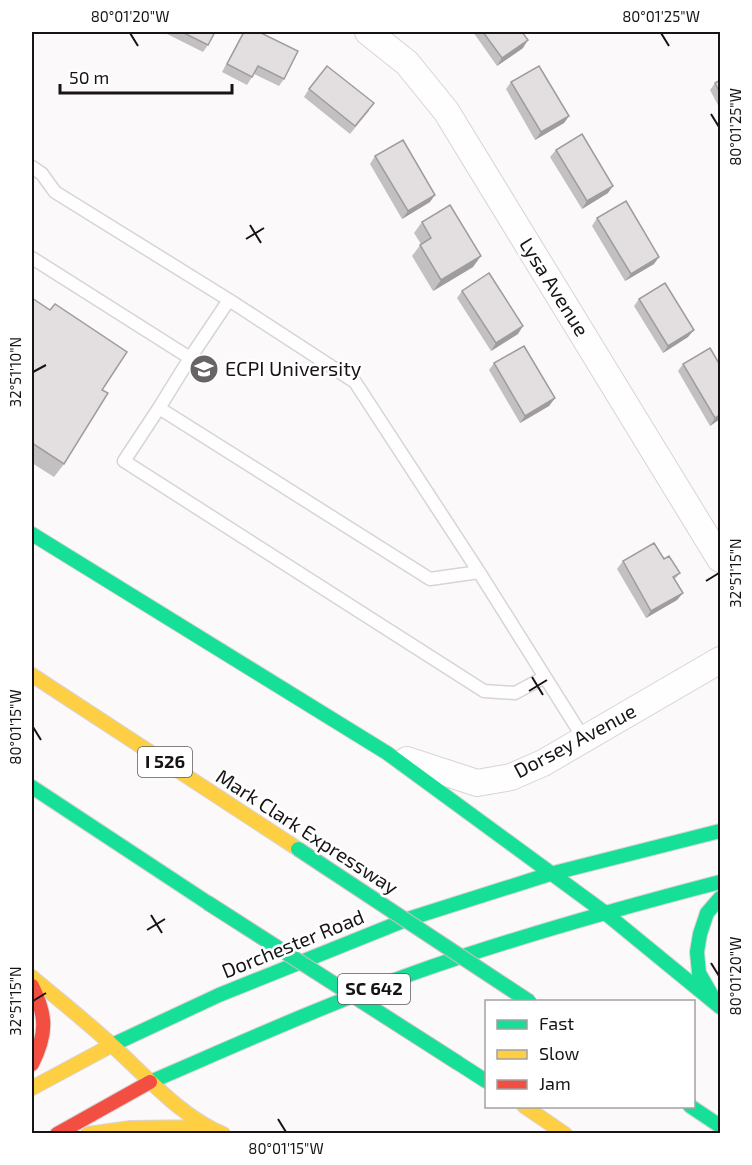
<svg xmlns="http://www.w3.org/2000/svg" width="752" height="1165" font-family="'Exo 2',sans-serif">
<rect width="100%" height="100%" fill="#fcf9fa"/>
<g fill="none" stroke-linecap="round" stroke-linejoin="round">
<!-- lane casing -->
<g stroke="#d8d4d5" stroke-width="15">
<path id="lane" d="M32,167L42,174L55,192L229,300
M32,258L190,358L159,408L430,579L479,572
M190,358L229,300L355,382L479,572L584,739
M159,408L124,461L484,691L515,693L545,677"/>
</g>
<!-- street casing -->
<g stroke="#d8d4d5" stroke-width="28">
<path id="street" d="M368,32L407,63L446,111L720,559
M407,760L477,783L511,777L543,763L720,660"/>
</g>
<!-- fast casing -->
<g stroke="#d8d4d5" stroke-width="16">
<path id="fast" d="M32,534L387,753L604,912L720,1007
M32,787L208,903
M714,999L699,973L697,952L700,934L707,913L720,898
M112,1045L219,995L408,919L550,874L720,831
M458,1063L486,1081
M150,1082C236,1045 322,1006 411,974C512,938 616,909 720,882
M690,1106L720,1126"/>
</g>
<!-- slow casing -->
<g stroke="#d8d4d5" stroke-width="16">
<path id="slow" d="M32,675L298,849
M32,977C59,1000 87,1022 113,1046C146,1076 181,1117 223,1134
M32,1088L112,1045
M524,1106L565,1134
M88,1134L131,1128L206,1127"/>
</g>
<!-- jam casing -->
<g stroke="#d8d4d5" stroke-width="16">
<path id="jam" d="M32,986C47,1016 47,1034 32,1064
M57,1134L150,1082"/>
</g>
<!-- lane -->
<use href="#lane" stroke="#fffefe" stroke-width="12"/>
<!-- street -->
<use href="#street" stroke="#fffefe" stroke-width="26"/>
<!-- fast -->
<use href="#fast" stroke="#16e098" stroke-width="14"/>
<!-- slow -->
<use href="#slow" stroke="#ffcf43" stroke-width="14"/>
<!-- jam -->
<use href="#jam" stroke="#f24e42" stroke-width="14"/>
<!-- fast-bridge casing -->
<g stroke="#c8bfc2" stroke-width="16" stroke-linecap="butt">
<path id="fast-bridge" d="M298,849L530,1002
M208,903L458,1063"/>
</g>
<!-- fast-bridge -->
<use href="#fast-bridge" stroke="#16e098" stroke-width="14"/>
</g>
<!-- wall -->
<path fill="#c3c0c1" d="M163,32H215L208,45L203,52Z
M243,32H259L284,79L279,86L254,74L247,85L222,72Z
M473,32H522L523,48L497,66Z
M720,80V109L710,90L715,83Z
M511,82L569,116L564,123L535,140L506,89Z
M309,89L369,111L350,134L304,97Z
M556,150L608,193L582,209L550,157Z
M375,156L430,202L402,219L370,164Z
M597,218L654,264L625,281L592,226Z
M422,222L473,267L433,291L412,256L421,244L414,233Z
M462,291L518,334L491,351L457,298Z
M32,298L102,390L64,464L54,477L32,463Z
M639,299L688,337L663,353L634,306Z
M494,363L555,398L549,406L520,423L489,370Z
M683,364L720,419L710,426L678,371Z
M664,559L680,573L675,579L683,593L677,600L646,618L617,569L623,561Z"/>
<!-- shaded-wall -->
<path fill="#9f9c9d" d="M528,40L523,48L497,66L502,58Z
M569,116L564,123L535,140L541,132Z
M613,186L608,193L582,209L587,201Z
M435,195L430,202L402,219L408,211Z
M481,256L473,267L433,291L441,280Z
M659,257L654,264L625,281L631,274Z
M523,326L518,334L491,351L496,343Z
M694,330L688,337L663,353L668,346Z
M555,398L549,406L520,423L525,416Z
M720,415V419L710,426L715,418Z
M683,593L677,600L646,618L651,611Z"/>
<!-- building -->
<path fill="#e3dfe0" stroke="#9f9c9d" stroke-width="1.5" d="M182,32H215L208,45Z
M244,32H259L298,51L284,79L258,66L252,77L227,64Z
M483,32H522L528,40L502,58Z
M327,66L374,103L355,126L309,89Z
M539,66L569,116L541,132L511,82Z
M720,80V93L715,83Z
M582,134L613,186L587,201L556,150Z
M403,140L435,195L408,211L375,156Z
M626,201L659,257L631,274L597,218Z
M450,205L481,256L441,280L420,245L431,238L422,222Z
M489,273L523,326L496,343L462,291Z
M665,283L694,330L668,346L639,299Z
M32,298L50,310L55,304L127,352L102,390L108,393L64,464L32,443Z
M524,346L555,398L525,416L494,363Z
M710,348L720,365V415L715,418L683,364Z
M654,543L664,559L669,556L680,573L673,577L683,593L651,611L623,561Z"/>
<!-- ticks -->
<path fill="none" stroke="#181415" stroke-width="2" d="M130,33L138,46M661,33L669,46M711,114L719,127M250,225L261,243M246,239L264,228M33,372L46,365M706,581L719,573M532,677L543,695M529,691L547,680M33,727L41,740M151,915L162,933M147,930L165,919M711,963L719,976M33,1001L46,993M278,1119L286,1132"/>
<!-- icons -->
<defs>
<g id="university-disc" transform="scale(1.5)"><circle r="9.5" fill="#686465" stroke="#fff"/><path d="M0-5L7-2L0 1L-7-2ZM-4 1L0 2.5L4 1V4Q0 6-4 4Z" fill="#fff"/></g>
</defs>
<g fill-rule="evenodd">
<use href="#university-disc" x="204" y="369"/>
</g>
<g text-anchor="middle" stroke-width="5" stroke-linejoin="round" paint-order="stroke">
<!-- shield labels -->
<g fill="#fff" stroke="#5d5a5b" stroke-width="1.5">
<rect x="138" y="747" width="54" height="30" rx="4.5"/>
<rect x="338" y="974" width="72" height="30" rx="4.5"/>
</g>
<g font-size="18" font-weight="bold" fill="#181415">
<text x="165" y="768">I 526</text>
<text x="374" y="995">SC 642</text>
</g>
<!-- street labels -->
<g font-size="20" fill="#181415" stroke="#fff">
<text transform="translate(554 287) rotate(58)" y="7">Lysa Avenue</text>
<text transform="translate(575 741) rotate(-28)" y="7">Dorsey Avenue</text>
<text transform="translate(307 832) rotate(33)" y="7">Mark Clark Expressway</text>
<text transform="translate(293 944) rotate(-22)" y="7">Dorchester Road</text>
</g>
<!-- poi labels -->
<g font-size="20" fill="#181415" stroke="#fff" text-anchor="start">
<text x="225" y="376">ECPI University</text>
</g>
</g>
<!-- border -->
<rect width="752" height="1165" fill="none" stroke="#ffffff" stroke-width="66"/>
<!-- legend -->
<rect x="485" y="1000" width="210" height="108" fill="#ffffff" stroke="#a3a1a1" stroke-width="1.5"/>
<rect x="497" y="1020" width="30" height="9" fill="#16e098" stroke="#a3a1a1" stroke-width="1.5"/>
<text x="539" y="1030" font-size="18" fill="#181415">Fast</text>
<rect x="497" y="1050" width="30" height="9" fill="#ffcf43" stroke="#a3a1a1" stroke-width="1.5"/>
<text x="539" y="1060" font-size="18" fill="#181415">Slow</text>
<rect x="497" y="1080" width="30" height="9" fill="#f24e42" stroke="#a3a1a1" stroke-width="1.5"/>
<text x="539" y="1090" font-size="18" fill="#181415">Jam</text>
<!-- scale -->
<path d="M60 84v9h172v-9" fill="none" stroke="#181415" stroke-width="3"/>
<text x="69" y="84" font-size="18" fill="#181415" stroke="#ffffff" stroke-width="4.5" paint-order="stroke">50 m</text>
<rect x="33" y="33" width="686" height="1099" fill="none" stroke="#181415" stroke-width="2"/>
<g font-size="15" text-anchor="middle" fill="#181415">
<text x="130" y="22">80°01'20"W</text>
<text x="661" y="22">80°01'25"W</text>
<text transform="translate(736 127) rotate(-90)" y="5">80°01'25"W</text>
<text transform="translate(16 372) rotate(-90)" y="5">32°51'10"N</text>
<text transform="translate(736 573) rotate(-90)" y="5">32°51'15"N</text>
<text transform="translate(16 727) rotate(-90)" y="5">80°01'15"W</text>
<text transform="translate(736 976) rotate(-90)" y="5">80°01'20"W</text>
<text transform="translate(16 1001) rotate(-90)" y="5">32°51'15"N</text>
<text x="286" y="1154">80°01'15"W</text>
</g>
</svg>
